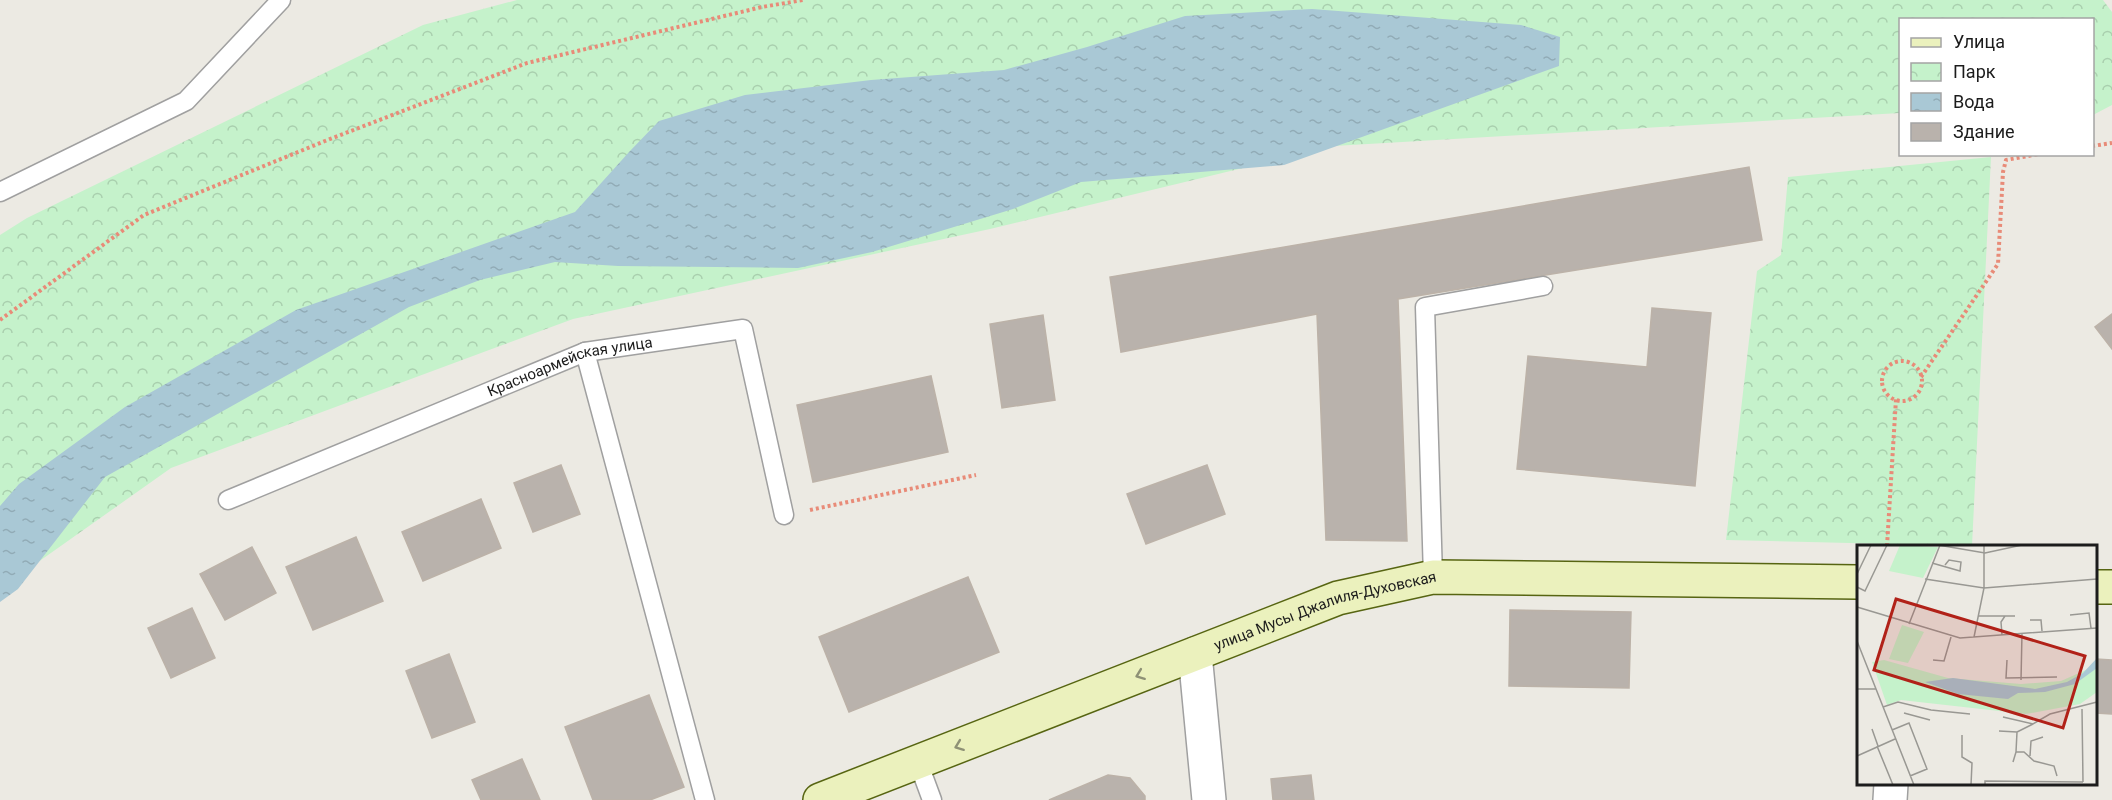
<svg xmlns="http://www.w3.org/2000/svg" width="2112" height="800" font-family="Roboto,sans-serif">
<defs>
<pattern id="park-crowns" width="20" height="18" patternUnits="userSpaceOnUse" patternTransform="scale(1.5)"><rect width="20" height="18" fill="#c5f2cb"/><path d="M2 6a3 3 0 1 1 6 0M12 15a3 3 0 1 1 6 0" fill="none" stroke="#a9cfae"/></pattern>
<pattern id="water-ripples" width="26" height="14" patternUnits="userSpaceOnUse" patternTransform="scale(1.5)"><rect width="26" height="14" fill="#a9c8d5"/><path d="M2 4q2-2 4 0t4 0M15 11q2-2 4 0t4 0" fill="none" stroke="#91abb6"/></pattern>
</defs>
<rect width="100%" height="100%" fill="#eceae3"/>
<!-- park -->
<path fill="url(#park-crowns)" d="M517,0H2103L2112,12V105L2093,115L2092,20H1900V113L1334,146L990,229L573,319L171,468L0,589V235L27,218L423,25Z
M1991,157L1972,546L1726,540L1757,271L1781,255L1788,177Z"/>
<!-- water -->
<path fill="url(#water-ripples)" d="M1312,9L1521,25L1560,37L1559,66L1284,165L1081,182L1013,209L872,252L798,268L618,266L555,262L480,280L409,307L105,477L18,589L0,602V506L19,484L125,407L296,310L575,212L630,151L659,121L745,95L871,80L1004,70L1087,47L1185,16Z"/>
<!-- building -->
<path fill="#b9b2ac" stroke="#bcb2a8" stroke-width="1.5" d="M1749,167L1762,240L1398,299L1407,541L1326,540L1317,314L1121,352L1110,277Z
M1652,308L1711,313L1695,486L1517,469L1528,356L1647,367Z
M2112,314V349L2095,327Z
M1043,315L1055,400L1002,408L990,324Z
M931,376L948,452L813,482L797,405Z
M561,465L580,514L533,532L514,483Z
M1207,465L1225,514L1146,544L1127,494Z
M481,499L501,548L423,581L402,532Z
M356,537L383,601L313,630L286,567Z
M252,547L276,593L225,620L200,574Z
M968,577L999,652L849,712L819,637Z
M192,608L215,658L171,678L148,628Z
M1510,610L1631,612L1629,688L1509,686Z
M449,654L475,722L432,738L406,671Z
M2096,659L2112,660V714L2096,713Z
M649,695L684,787L650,800H593L565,727Z
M522,759L540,800H481L472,780Z
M1108,775L1130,778L1145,796V800H1049Z
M1311,775L1314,800H1273L1271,779Z"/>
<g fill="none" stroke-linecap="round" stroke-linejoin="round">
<!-- lane casing -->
<g stroke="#a0a0a0" stroke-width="21">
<g id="lane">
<path d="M0,192L186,101L281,0"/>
<path d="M585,352L705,800"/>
<path id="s1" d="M228,500L585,352L743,329L784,515"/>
<path d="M1433,577L1425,307L1543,286"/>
<path d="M918,762L932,800"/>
</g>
</g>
<!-- street casing -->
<g stroke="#a0a0a0" stroke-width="36">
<path id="street" d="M1195,654L1209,800
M1890,800L1891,784"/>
</g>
<!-- secondary casing -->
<g stroke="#576512" stroke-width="36">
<g id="secondary">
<path d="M2096,587H2112"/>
<path id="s2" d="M820,800L1338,598L1433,577L1858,582"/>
</g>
</g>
<!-- path -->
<path stroke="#e88b78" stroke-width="4" stroke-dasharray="3 3" stroke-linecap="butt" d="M2092,146L2112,143
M0,320L144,215L325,141L527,63L762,7L803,0
M1882 381a20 20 0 1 1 40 0a20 20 0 1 1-40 0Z
M1921,377L1998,264L2003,172L2006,160L2039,154
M810,510L976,475
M1887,546L1896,399"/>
<!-- lane -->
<use href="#lane" stroke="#fff" stroke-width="18"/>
<!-- street -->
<use href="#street" stroke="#fff" stroke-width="33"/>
<!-- secondary -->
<use href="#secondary" stroke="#ebf1bd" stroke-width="33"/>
</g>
<!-- one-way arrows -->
<defs><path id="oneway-chevron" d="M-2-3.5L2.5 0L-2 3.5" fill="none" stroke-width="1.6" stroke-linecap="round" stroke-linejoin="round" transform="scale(1.5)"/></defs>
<g stroke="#8e9175">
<use href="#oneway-chevron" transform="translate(1140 675) rotate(159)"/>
<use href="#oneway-chevron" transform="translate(959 746) rotate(159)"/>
</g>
<g text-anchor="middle" stroke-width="5" stroke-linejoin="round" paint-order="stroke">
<!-- street labels -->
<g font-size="15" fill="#1c1c1c" stroke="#fff">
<text dy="5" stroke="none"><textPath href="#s1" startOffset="368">Красноармейская улица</textPath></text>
<text dy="5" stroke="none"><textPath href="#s2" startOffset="540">улица Мусы Джалиля-Духовская</textPath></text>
</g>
</g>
<!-- overview -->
<g transform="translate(1857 545)">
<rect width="240" height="240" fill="#eceae3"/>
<path d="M43,0L81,2L66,33L32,26ZM45,80L67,87L51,118L32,114ZM27,115L91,133L164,139L204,136L240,120V147L223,159L169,169L44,155L30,160L15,117Z" fill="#c5f2cb"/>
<path d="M240,113V123L218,139L188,147L161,148L151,154L101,149L68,137L96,133L178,144L210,137L226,128Z" fill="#a9c8d5"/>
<path fill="none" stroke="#999893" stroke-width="1.5" d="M81,0L128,8L165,0M75,18L103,26L104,17L92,15L88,20M0,29L14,0M68,34L127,43L240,34M0,42L8,46L30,0M0,62L103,93L240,83M213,70L232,68L234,83M121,71H158M173,75H184L185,86M52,79L83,0M145,90L144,77L148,71M117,92L127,43V0M0,96L57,240M76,115L87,116L94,92M150,115L149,133L200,132M164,135L165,88M0,144H19M26,162L41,157L74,165L113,169M225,164L226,237M47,168L73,175M146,172L176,179L193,169L240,157M15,184L21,201M35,185L52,178L70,224L53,231M142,186L160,187M105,190V212L115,218L114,240M20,201L36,240M159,207L160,187L176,179M0,211L38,194M173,211L174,196L186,192M156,217L159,207H167L177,216L197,221L200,231M128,240V236L226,237"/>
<path fill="#b12118" fill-opacity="0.15" stroke="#b12118" stroke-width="3" d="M39,54L228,111L206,183L17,125Z"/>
<rect width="240" height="240" fill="none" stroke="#1c1c1c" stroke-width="3"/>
</g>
<!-- legend -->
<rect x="1899" y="18" width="195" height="138" fill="#ffffff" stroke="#a4a4a4" stroke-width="1.5"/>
<rect x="1911" y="38" width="30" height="9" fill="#ebf1bd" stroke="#a4a4a4" stroke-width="1.5"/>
<text x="1953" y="48" font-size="18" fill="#1c1c1c">Улица</text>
<rect x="1911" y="63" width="30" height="18" fill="url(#park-crowns)" stroke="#a4a4a4" stroke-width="1.5"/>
<text x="1953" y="78" font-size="18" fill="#1c1c1c">Парк</text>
<rect x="1911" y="93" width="30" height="18" fill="url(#water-ripples)" stroke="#a4a4a4" stroke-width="1.5"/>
<text x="1953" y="108" font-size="18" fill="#1c1c1c">Вода</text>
<rect x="1911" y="123" width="30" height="18" fill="#b9b2ac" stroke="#a4a4a4" stroke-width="1.5"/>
<text x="1953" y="138" font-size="18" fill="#1c1c1c">Здание</text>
</svg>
